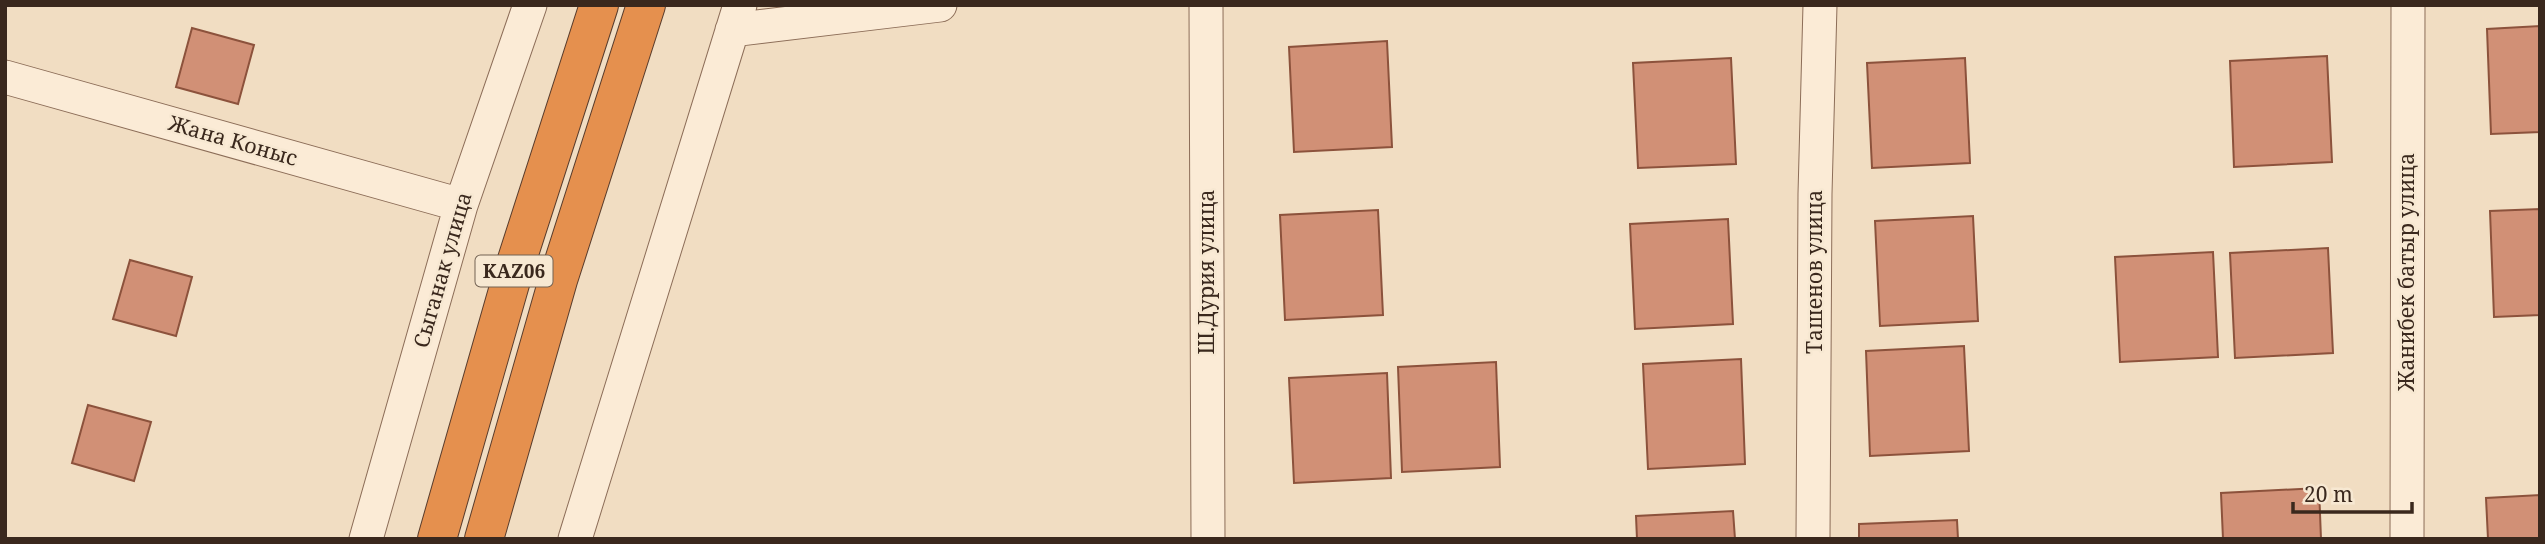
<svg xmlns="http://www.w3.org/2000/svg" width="2545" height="544" font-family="'Noto Serif',serif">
<rect width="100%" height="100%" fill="#f1ddc2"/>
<!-- building -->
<path fill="#d19076" stroke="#8c523c" stroke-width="2" d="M2540,26V132L2491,134L2487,29Z
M192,28L254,45L238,104L176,87Z
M1387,41L1392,147L1294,152L1289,47Z
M2327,56L2332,162L2234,167L2230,61Z
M1731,58L1736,164L1638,168L1633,63Z
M1965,58L1970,163L1872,168L1867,63Z
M2540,209V315L2494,317L2490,211Z
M1378,210L1383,315L1285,320L1280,215Z
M1973,216L1978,321L1880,326L1875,221Z
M1728,219L1733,324L1635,329L1630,224Z
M2328,248L2333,353L2235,358L2230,253Z
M2213,252L2218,357L2120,362L2115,257Z
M130,260L192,277L176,336L113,319Z
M1964,346L1969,451L1870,456L1866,351Z
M1741,359L1745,464L1648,469L1643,364Z
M1496,362L1500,467L1402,472L1398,367Z
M1387,373L1391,478L1294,483L1289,378Z
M88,405L151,422L134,481L72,463Z
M2319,488L2321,539H2223L2221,493Z
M2540,495V539H2488L2486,498Z
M1733,511L1735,539H1637L1636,516Z
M1957,520L1958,539H1859V524Z"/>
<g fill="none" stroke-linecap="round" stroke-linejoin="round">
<!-- street casing -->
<g stroke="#8c6d58" stroke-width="35">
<path id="street" d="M1206,5L1208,539
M732,30L940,5
M5,77L461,205
M366,539L461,205L530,5
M575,539L740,5
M1813,539L1815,194L1820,5
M2407,539L2408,5"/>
</g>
<!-- highway casing -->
<g stroke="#593c2c" stroke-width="40">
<path id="highway" d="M437,539L515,266L599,5
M484,539L558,280L646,5"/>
</g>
<!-- street -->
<use href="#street" stroke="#fbebd6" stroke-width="33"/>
<!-- highway -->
<use href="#highway" stroke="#e5904e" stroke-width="38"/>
</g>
<g text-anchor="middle" stroke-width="5" stroke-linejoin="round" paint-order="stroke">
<!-- shield labels -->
<rect fill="#f7e8d2" stroke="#736253" stroke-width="2" x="475.5" y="255.5" width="77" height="31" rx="5"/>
<g font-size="19" font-weight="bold" fill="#3a281d">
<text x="514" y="278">KАZ06</text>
</g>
<!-- street labels -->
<g font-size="21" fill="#3a281d" stroke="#f7e8d2">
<text transform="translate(233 141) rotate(16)" y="7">Жана Коныс</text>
<text transform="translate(443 270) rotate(-74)" y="7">Сыганак улица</text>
<text transform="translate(1207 272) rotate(-90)" y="7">Ш.Дурия улица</text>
<text transform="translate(1815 272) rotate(-90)" y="7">Ташенов улица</text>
<text transform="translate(2407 272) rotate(-90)" y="7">Жанибек батыр улица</text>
</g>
</g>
<!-- border -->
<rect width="2545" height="544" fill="none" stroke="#3a281d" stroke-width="14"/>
<!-- scale -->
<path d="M2293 502v10h119v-10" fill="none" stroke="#3a281d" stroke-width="3.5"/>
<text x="2304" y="502" font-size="21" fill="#3a281d" stroke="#f7e8d2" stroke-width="5" paint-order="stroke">20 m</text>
</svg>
